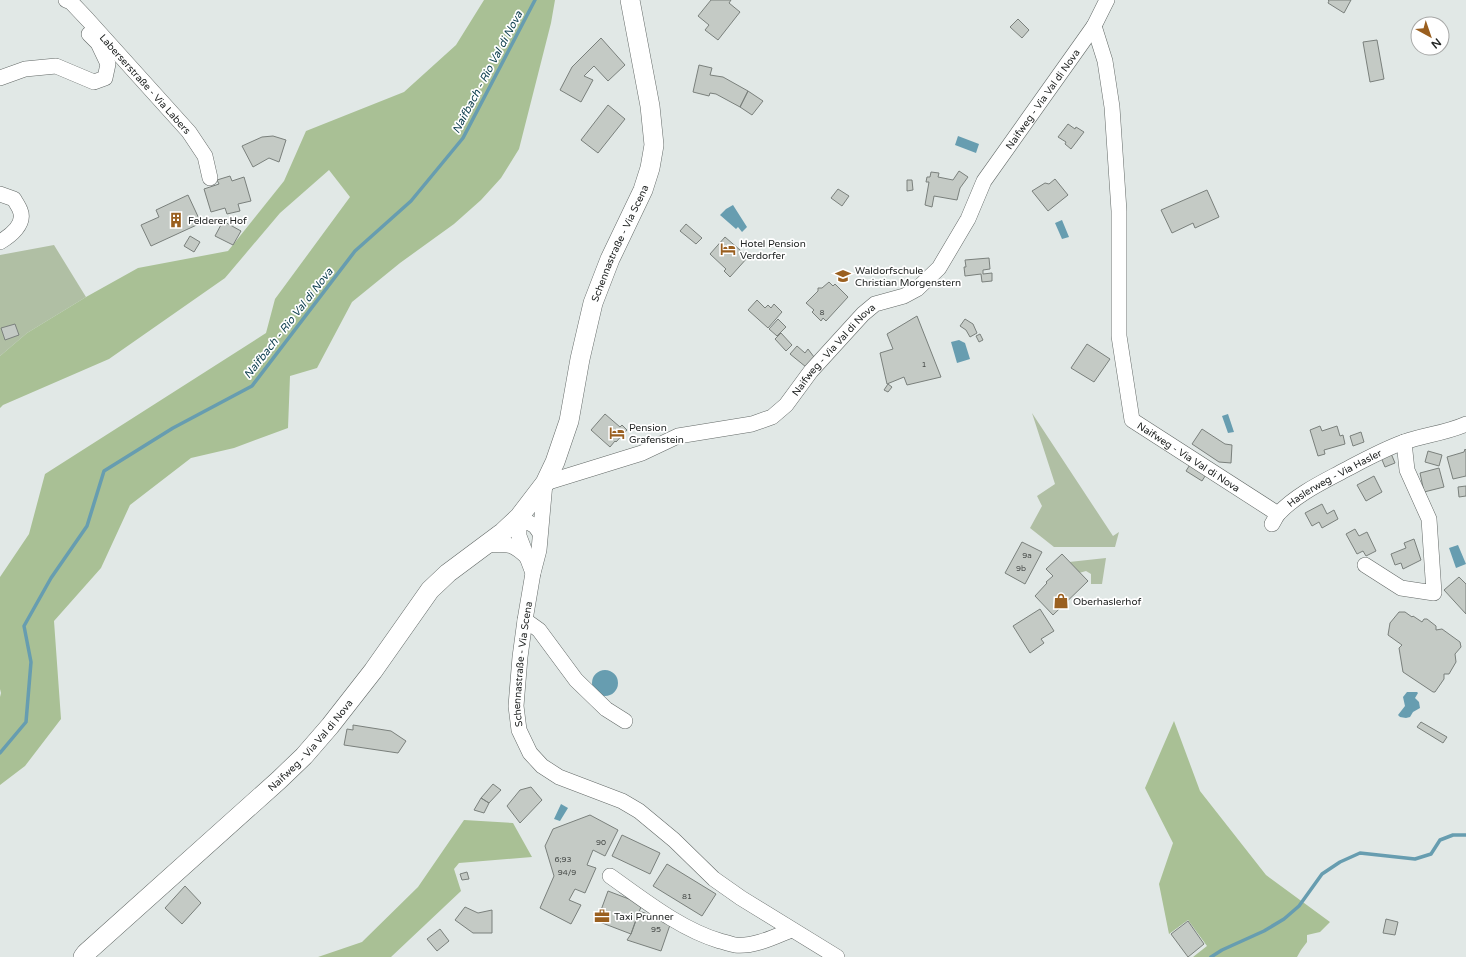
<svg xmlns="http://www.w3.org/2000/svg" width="1466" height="957" font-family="'Varela Round',sans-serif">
<rect width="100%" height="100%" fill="#e1e8e6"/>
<!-- green -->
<path fill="#b0bfa4" d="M54,245L86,297L27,333L0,356V255Z
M1032,413L1113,536L1119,532L1115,547H1054L1030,528L1042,506L1037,496L1055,484Z
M1106,558L1102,584H1091V574L1086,571L1079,573L1069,562Z"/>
<!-- forest -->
<path fill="#a9c095" d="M484,0H555L551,23L519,149L501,178L481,200L454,224L400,263L352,302L317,368L290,376L288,428L234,448L191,458L130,505L101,568L54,621L61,719L25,766L0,785V697L1,693L0,689V577L29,534L45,474L266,333L275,299L350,197L329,170L280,213L225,278L109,359L3,405L0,408V356L27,333L86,297L138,268L228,251L284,181L306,131L404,92L456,45Z
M1174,721L1200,791L1266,875L1330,922L1320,932L1307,935V942L1301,950L1297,957H1193L1207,946L1188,920L1169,934L1159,884L1173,843L1145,788Z
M464,820L513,823L532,857L459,863L454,869L461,891L391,957H318L362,942L418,887Z"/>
<!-- water -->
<path fill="#679db0" d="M958,136L979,144L976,153L955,145Z
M733,205L747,227L742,232L738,227L736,229L720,215L726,209Z
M1062,220L1069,237L1062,239L1055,223Z
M959,340L965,343L970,359L957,363L951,342Z
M1228,414L1234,432L1228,433L1222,416Z
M1458,545L1466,564L1456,568L1449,548Z
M592 683a13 13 0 1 1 26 0a13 13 0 1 1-26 0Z
M1407,692H1417L1418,693L1415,698L1419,702L1420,708L1413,712L1410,717L1406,718L1400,717L1398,715L1405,706L1403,697Z
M561,804L568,808L560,821L554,819Z"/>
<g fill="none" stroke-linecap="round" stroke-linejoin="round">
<!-- stream -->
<path stroke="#679db0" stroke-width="3.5" d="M0,753L26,722L31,662L24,626L51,578L87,526L104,471L173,428L252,386L355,251L411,201L463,138L535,0
M1211,957L1222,950L1264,931L1284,919L1299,906L1322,874L1340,862L1360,853L1415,859L1431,854L1440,840L1453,835H1466"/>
</g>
<!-- building -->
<path fill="#c4cac5" stroke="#7a807c" d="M711,0H731L729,3L740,12L718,40L705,30L709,25L698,16Z
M1328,0H1351L1344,13L1328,3L1329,1Z
M1018,19L1029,30L1022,38L1010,27Z
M601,38L625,65L608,81L594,66L584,76L593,80L581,102L560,90L572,67Z
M1377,40L1384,79L1370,82L1363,42Z
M699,65L712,68L710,75L723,77L748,91L740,107L716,94L710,93L709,96L693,92Z
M748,91L763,101L752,115L740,107Z
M608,105L625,119L598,153L581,140Z
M1068,124L1075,129L1076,127L1084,132L1071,149L1065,144L1066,142L1058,137Z
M273,136L286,140L279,162L269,158L253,167L242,146L262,137Z
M959,171L968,177L960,188L957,200L934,196L932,207L925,205L929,182H926L927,177H930L931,172L939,173L938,177L953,180Z
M230,176L232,181L244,177L251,201L238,204L240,211L227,214L225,208L211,212L204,189L219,184L217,180Z
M1055,179L1068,195L1048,211L1032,191L1045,183L1049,184Z
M907,180H912L913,190L907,191Z
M838,189L849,196L842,206L831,198Z
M1207,190L1219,217L1195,228L1193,223L1172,233L1161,210Z
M188,195L201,223L151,246L141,225L159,217L156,210Z
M223,221L241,231L233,245L215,236Z
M686,224L702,238L696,244L680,231Z
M190,236L200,242L194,252L184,246Z
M725,237L748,257L730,277L724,271L726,269L710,254Z
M989,258L990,269L983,270V274L992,273V281L982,282L981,274L965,276L964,267H966L965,260Z
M829,282L833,286L835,284L848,297L826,321L823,318L821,321L812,312L814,310L806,303L818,291V288H822Z
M757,300L765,308L768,305L771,308L774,304L782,312L768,328L748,310Z
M917,316L941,377L907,385L904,377L887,384L880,353L893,349L887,334Z
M778,319L786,327L777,336L769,329Z
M965,319L973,324L977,333L970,337L966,330L960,326Z
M15,324L19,335L5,340L1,328Z
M781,333L792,345L786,351L775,339Z
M980,334L983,340L979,342L976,336Z
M1087,344L1110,359L1094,382L1071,368Z
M797,346L805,353L808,349L814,357L806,367L790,354Z
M888,384L892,387L888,392L884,390Z
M605,414L620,427L622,425L627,430L616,442L615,441L610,447L591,430Z
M1320,426L1322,431L1337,426L1340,436L1343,435L1345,444L1324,450L1325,454L1318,456L1310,430Z
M1202,429L1225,444L1232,445L1231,463L1219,462L1192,444Z
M1361,432L1364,442L1353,446L1350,436Z
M1465,449L1466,450V476L1453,479L1447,457L1464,452Z
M1390,451L1395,463L1385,467L1380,455Z
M1428,451L1442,455L1439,466L1425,462Z
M1191,463L1207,473L1202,481L1186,471Z
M1439,468L1444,487L1424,492L1420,473Z
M1374,476L1382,492L1366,501L1357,485Z
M1466,486V496L1459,497L1458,487Z
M1322,504L1327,514L1334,510L1338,519L1322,528L1319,522L1312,526L1305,513Z
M1355,529L1359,536L1367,532L1376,551L1366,556L1363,551L1357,554L1346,534Z
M1414,539L1421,560L1403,569L1401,563L1395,565L1391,554L1406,548L1404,543Z
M1022,542L1042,552L1025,584L1005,573Z
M1062,554L1088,581L1053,615L1035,596L1047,583L1046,582L1053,576L1046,569Z
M1459,577L1466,584V614L1444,590Z
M1040,609L1054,631L1041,639L1044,643L1030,653L1013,626Z
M1399,612H1405L1412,617L1413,616L1422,622L1424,619H1427L1436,626V630L1442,629L1460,642L1461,647L1455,654L1456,662L1449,674H1444V679L1435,692H1433L1403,672L1399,648L1402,645L1388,635L1390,623Z
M1421,722L1447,737L1443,743L1417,727Z
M353,725L391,731L406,741L398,753L344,745L347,729L353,730Z
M493,784L501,790L489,803L481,798Z
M531,787L542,800L520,823L507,806L520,790Z
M481,798L489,803L484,813L474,810Z
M590,815L618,830L605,856L593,850L587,865L596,868L585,893L575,889L569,900L581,905L571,924L540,908L554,876L545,846L553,829Z
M622,835L660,853L650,874L612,856Z
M667,864L716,894L702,916L653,886Z
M467,872L469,879L462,880L460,874Z
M185,886L201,903L182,924L165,908Z
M608,891L642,904L631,934L597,921Z
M465,907L478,913L492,910V933H473L455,920Z
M639,911L671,922L661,951L627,940L631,934Z
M1386,919L1398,922L1395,935L1383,933Z
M1188,921L1204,944L1188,957L1171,934Z
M440,929L449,941L437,951L427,939Z"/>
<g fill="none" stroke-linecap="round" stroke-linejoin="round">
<!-- minor casing -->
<g stroke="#636967" stroke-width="16">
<g id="minor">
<path id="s1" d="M66,0L71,2L88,20L189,132L205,156L210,178"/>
<path id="s2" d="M1094,26L1105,61L1112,107L1119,211V336L1132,420L1278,514"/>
<path d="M0,78L25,69L56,66L94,82L105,78L108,64L98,43L89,34"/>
<path d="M0,194L14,199C16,203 19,207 20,210C26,224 10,236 0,242"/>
<path id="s3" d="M1272,524C1274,521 1276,516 1279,513C1297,494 1323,482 1345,470C1364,460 1384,449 1404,442C1424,435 1446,433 1466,424"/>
<path d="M486,545C507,544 512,542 528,558"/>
<path d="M1365,565L1401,588L1434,593L1429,519L1407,470L1404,442"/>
<path d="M533,573L519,536V517L535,526L540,533"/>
<path d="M525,620L539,630L576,680L606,709L625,721"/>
<path d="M610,876C644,900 680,929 720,941C725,942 730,944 735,945C754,947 774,937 791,930"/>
<path id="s4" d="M837,957L741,898L714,879L674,840L639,811L622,801L559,777L542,766L530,753L519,730L516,706L520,657L525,620L533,573L539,550L545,483L642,453L678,436L752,424L772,417L786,405L811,371L863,314L875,304L904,296L917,289L939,268L968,219L984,181L1094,26L1107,0"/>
</g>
</g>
<!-- major casing -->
<g stroke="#636967" stroke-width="20">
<g id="major">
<path id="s5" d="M83,957L86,953L279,780L304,756L330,726L373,671L430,590L448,573L503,532L519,517L545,483L555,462L569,421L580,359L593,303L610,259L643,190L650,168L654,145L650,106L630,0"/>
</g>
</g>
<!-- minor -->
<use href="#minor" stroke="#fff" stroke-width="15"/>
<!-- major -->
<use href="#major" stroke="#fff" stroke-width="19"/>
</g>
<!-- icons -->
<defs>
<g id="building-bare" transform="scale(1.2)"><path d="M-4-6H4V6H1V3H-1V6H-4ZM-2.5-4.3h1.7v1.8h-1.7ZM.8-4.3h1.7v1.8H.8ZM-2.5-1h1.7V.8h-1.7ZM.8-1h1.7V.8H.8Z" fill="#9a5f1f" stroke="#fff" stroke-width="2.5" paint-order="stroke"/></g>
<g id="hotel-bare" transform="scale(1.2)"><path d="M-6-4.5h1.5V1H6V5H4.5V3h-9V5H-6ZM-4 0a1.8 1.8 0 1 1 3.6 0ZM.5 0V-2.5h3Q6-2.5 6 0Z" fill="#9a5f1f" stroke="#fff" stroke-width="2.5" paint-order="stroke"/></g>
<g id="school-bare" transform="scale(1.2)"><path d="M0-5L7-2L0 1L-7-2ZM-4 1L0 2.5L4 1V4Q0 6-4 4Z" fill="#9a5f1f" stroke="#fff" stroke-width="2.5" paint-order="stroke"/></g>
<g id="shop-bare" transform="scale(1.2)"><path d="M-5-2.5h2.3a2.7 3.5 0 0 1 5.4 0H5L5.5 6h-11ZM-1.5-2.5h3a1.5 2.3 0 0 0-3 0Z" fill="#9a5f1f" stroke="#fff" stroke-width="2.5" paint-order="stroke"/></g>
<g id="office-bare" transform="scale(1.2)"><path d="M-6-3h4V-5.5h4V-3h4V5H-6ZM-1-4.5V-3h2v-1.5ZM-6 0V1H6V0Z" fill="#9a5f1f" stroke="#fff" stroke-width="2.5" paint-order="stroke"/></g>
</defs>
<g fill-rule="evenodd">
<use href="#building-bare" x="176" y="220"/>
<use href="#hotel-bare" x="728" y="249"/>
<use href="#school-bare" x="843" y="276"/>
<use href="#hotel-bare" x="617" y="433"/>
<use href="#shop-bare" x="1061" y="601"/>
<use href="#office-bare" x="602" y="916"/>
</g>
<g text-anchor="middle" stroke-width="3.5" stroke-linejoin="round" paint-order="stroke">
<!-- number labels -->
<g font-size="8" fill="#4a4e4c">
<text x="822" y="315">8</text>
<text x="924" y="367">1</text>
<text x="1027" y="558">9a</text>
<text x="1021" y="571">9b</text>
<text x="601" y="845">90</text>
<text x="563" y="862">6;93</text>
<text x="567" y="875">94/9</text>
<text x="687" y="899">81</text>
<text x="656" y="932">95</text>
</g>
<!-- street labels -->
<g font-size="10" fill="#222524" stroke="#fff">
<text dy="4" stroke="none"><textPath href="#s1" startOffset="116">Laberserstraße - Via Labers</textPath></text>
<text dy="4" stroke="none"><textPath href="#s4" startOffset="1312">Naifweg - Via Val di Nova</textPath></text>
<text dy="4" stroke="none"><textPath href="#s5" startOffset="918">Schennastraße - Via Scena</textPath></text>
<text dy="4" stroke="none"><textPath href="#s4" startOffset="976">Naifweg - Via Val di Nova</textPath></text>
<text dy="4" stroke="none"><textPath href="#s2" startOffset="465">Naifweg - Via Val di Nova</textPath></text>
<text dy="4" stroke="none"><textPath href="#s3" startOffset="79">Haslerweg - Via Hasler</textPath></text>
<text dy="4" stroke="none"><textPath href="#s4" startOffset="464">Schennastraße - Via Scena</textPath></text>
<text dy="4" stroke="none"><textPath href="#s5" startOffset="311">Naifweg - Via Val di Nova</textPath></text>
</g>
<!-- poi labels -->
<g font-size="10" fill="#222524" stroke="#fff" text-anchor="start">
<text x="188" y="224">Felderer Hof</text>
<text x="740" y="247">Hotel Pension<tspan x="740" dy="12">Verdorfer</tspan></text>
<text x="855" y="274">Waldorfschule<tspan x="855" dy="12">Christian Morgenstern</tspan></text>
<text x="629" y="431">Pension<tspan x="629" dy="12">Grafenstein</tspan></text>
<text x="1073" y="605">Oberhaslerhof</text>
<text x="614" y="920">Taxi Prunner</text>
</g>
<!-- water labels -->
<g font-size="11" font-style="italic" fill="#124251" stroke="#fff">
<text transform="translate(487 72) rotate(-62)" y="4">Naifbach - Rio Val di Nova</text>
<text transform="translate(288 323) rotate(-52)" y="4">Naifbach - Rio Val di Nova</text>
</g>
</g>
<!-- north arrow -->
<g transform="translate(1430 36) rotate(140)"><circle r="19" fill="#ffffff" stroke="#a7a8a7"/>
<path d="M0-3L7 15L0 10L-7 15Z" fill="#9a5f1f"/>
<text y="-6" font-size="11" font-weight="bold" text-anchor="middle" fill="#222524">N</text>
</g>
</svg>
